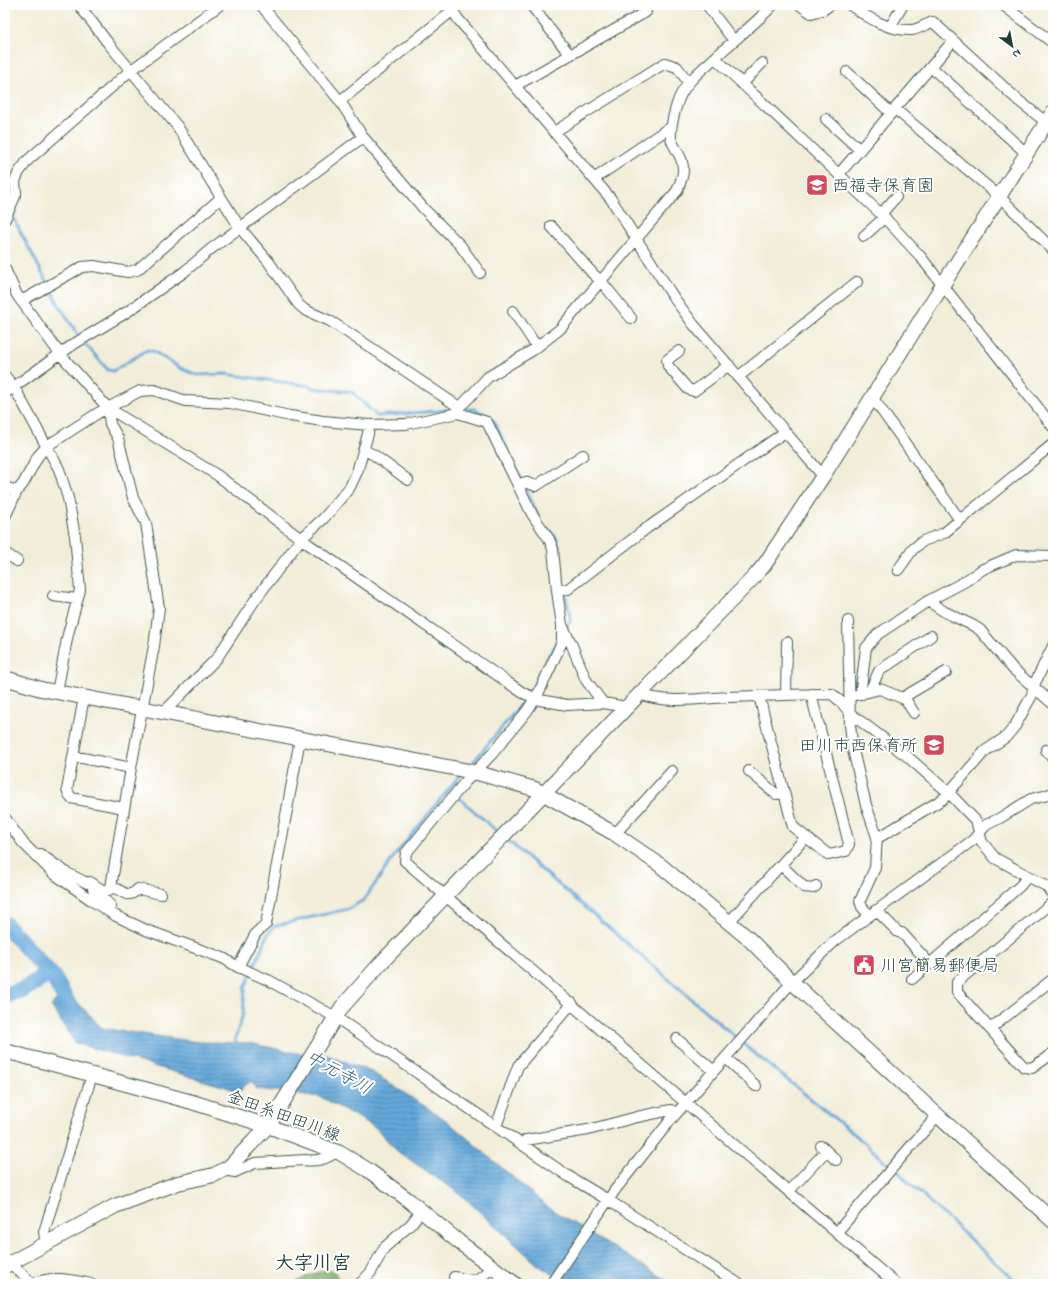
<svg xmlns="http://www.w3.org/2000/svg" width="1058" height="1289" font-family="'Indie Flower','Klee One',sans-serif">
<defs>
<pattern id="forest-crowns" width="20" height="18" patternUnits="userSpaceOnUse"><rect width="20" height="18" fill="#7eae68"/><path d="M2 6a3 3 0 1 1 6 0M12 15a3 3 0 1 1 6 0" fill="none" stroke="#678f56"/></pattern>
<pattern id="water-rules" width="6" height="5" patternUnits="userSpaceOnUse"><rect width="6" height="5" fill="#64a7d9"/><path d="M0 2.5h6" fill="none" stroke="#5289b1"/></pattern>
</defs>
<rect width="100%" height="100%" fill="#fff"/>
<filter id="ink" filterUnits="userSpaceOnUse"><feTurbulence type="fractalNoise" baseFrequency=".025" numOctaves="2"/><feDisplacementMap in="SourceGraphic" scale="8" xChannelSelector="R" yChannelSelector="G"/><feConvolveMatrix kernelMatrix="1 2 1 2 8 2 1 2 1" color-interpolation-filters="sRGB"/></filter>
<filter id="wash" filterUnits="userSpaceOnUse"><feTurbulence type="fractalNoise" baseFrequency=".012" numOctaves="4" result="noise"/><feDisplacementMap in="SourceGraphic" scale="16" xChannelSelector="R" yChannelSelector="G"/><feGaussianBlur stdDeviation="0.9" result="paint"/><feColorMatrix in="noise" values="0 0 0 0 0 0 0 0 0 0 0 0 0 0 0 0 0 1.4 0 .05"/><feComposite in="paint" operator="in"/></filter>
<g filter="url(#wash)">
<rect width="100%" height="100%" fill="#f2edd8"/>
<!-- forest -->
<path fill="url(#forest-crowns)" stroke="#4e764e" d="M328,1270L336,1273L341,1284H293C304,1277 315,1272 328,1270Z"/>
<!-- water -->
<path fill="url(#water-rules)" stroke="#427286" d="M65,989L102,1028L198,1042L249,1043L301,1054L327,1055L372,1072L446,1120L549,1208L673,1284H568L538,1265L460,1194L397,1151L375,1127L321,1097L257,1089L251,1081L239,1091L75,1043L51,1006Z"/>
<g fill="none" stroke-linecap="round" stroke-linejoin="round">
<!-- stream -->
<path stroke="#64a7d9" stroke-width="3" d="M10,212L59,305L80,338L108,370L113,371L147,350L153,351L180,368L197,375L225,374L311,386L312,388L352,392L377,416L449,410
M461,410L475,409L494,421L538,515
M548,529L556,538L559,548L561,575L571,620L566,628
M469,767L519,707L534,685L547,659L557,643
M456,795L500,834
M505,838L748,1048L859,1138L889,1165H892L907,1181L1019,1284
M235,1046L236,1036L243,1014L245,988L268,934L275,926L295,921L348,909L364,900L395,855L462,773"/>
<!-- river -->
<path stroke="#64a7d9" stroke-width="17" d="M5,924L54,978L73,1014
M5,995L21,991L50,973"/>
</g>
</g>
<g filter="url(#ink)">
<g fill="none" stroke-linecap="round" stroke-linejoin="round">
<!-- street casing -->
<g stroke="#3f574d" stroke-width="12">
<path id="street" d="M79,5L108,43L177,126L240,228L268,261L299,305L305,310L330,321L367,345L459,407
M449,5L458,19L611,199L674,298L694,325L823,476
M531,5L570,55
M713,5L709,8L734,41
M800,5L811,13L823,10L830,5
M850,5C868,18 889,31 912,30C919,29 926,24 933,22L1019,101L1046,122
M1003,5L1053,43
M890,27L903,5
M715,58L883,216L920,256L1053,427
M931,67L1026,153
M847,72L891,113
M742,84L762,63
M515,86L646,12
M340,101L453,10L458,5
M895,109L999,196L1053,250
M826,119L860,150
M554,132L665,63L677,67L689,83
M363,137L424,209L460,245L480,273
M839,174L953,41
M594,179L666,130L671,129
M881,214L896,197
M5,219L16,194L15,181L19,172L28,160L130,71L220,5
M551,226L593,274L601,281L631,318
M864,236L885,217
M5,269L17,295L60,354L108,408L217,475L301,539L523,693L540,700L567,705L603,703L627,707
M21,301L82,267L94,266L128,272L137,270L221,198
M513,311L537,347
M679,351L667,360L668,366L688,389L694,391L729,365
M5,376L14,387L59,469L68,498L75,536L80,590L68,634L57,692
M738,377L857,282
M5,393L74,344L127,312L184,272L211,249L363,137L340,101L261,5
M872,397L960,520
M458,413L459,407L465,402L488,377L533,350L560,329L677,191C681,181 685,172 682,162C679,150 669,144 671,131C672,121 677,99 683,91C689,80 699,72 708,64C729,44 753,26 773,5
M364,450L374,455L408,480
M518,485L525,482L536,486L583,455
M5,487L17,491
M5,517L17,491L23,484L38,456L47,446L98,413L140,391L154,390L186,401L230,403L290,416L323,421L369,425L406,424L458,413L487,422L532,514L549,539L553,549L557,591L562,625L571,643L586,680L603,703
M5,553L17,561
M898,570L913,549L923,541L944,533L1053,444
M557,591L568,589L647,528L785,432
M53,596L77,599
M928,601L945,612L974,626L980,630L1013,669L1053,704
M848,621L850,725L853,750L866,805L877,837L875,868L860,901L862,907L869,915
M562,625V642L539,692L527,711L492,754L466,781L406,853L405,861L896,1284
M870,691L879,671L931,636
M639,694C666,704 699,699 728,697C762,696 797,694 832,694L841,702L851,714L908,757L950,794L976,821L982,842L995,858L1046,886L1053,895
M862,694L861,688L866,648L878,634L928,601L964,582L983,569L1016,555L1053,556
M786,695L787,642
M856,695L880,689L902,698L946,672
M759,696L793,827L829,855L846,851L849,844L811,694
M84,697L67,790L71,798L124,808
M904,697L914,713
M163,713L217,658L255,600L301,539L324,518L350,487L357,472L368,434L369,425
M1046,750L1053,758
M73,756L131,768
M749,771L776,794L784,793
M5,818L23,843L53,873L94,902L116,916L146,930L223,958L238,967L268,980L337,1018L568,1176L608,1200L739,1284
M615,834L672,771
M877,837L881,836L943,799L985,751L1006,737L1015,726L1032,695L1033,687L1053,646
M40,854L67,873L87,883L90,882L102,890H109L111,887L131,768L154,646L159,608L146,523L133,498L118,438L110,424L108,408
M781,865L804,887L813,888L816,886
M111,887C123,889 126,901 138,889L161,894
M93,889L111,906L109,912
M1053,902L957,982V992L1024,1067L1032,1068L1053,1053
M876,910L898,932L902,933L930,964
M729,922L806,837
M238,967L256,933L266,924L300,739
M912,979L1020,886L1028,876
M990,1029L1053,979
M677,1039L714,1071
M726,1058L756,1086
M495,1126L498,1121L518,1066L572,1003
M521,1144L526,1140L588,1130L637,1117L671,1110L677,1113
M821,1146L836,1160
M223,1170L235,1172L255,1163L305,1160C318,1162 327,1159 336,1152
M789,1191L826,1151
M837,1232L937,1116
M46,1243L44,1232L92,1075
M10,1263L33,1284
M454,1277C476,1281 475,1283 493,1267
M32,1284C51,1275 72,1280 91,1284
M360,1284L371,1272L384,1248L411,1224L421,1211
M551,1284L615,1190L669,1122L792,982L835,941L973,840L986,825L1000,818L1031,799L1044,796L1053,793"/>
</g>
<!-- secondary casing -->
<g stroke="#3f574d" stroke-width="16">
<path id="secondary" d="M5,678L41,689L474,772L535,789L615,834L660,865L749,939L792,982L1053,1221
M5,1051L192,1102L268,1126L340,1153L368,1170L407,1199L459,1242L515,1284
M5,1266L115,1206L178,1183L214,1175L229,1167L268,1126L342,1007L380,964L627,707L754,577L765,564L823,476L942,286L1053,112"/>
</g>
<!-- street -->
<use href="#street" stroke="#fff" stroke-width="10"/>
<!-- secondary -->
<use href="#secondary" stroke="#fff" stroke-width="14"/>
</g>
</g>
<!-- icons -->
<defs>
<g id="school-square" transform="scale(1.15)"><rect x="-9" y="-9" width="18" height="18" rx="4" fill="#d1495b" stroke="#fff"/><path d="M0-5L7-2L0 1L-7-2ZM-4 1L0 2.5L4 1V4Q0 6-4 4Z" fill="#fff"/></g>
<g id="civic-square" transform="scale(1.15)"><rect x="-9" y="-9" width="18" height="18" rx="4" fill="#d1495b" stroke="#fff"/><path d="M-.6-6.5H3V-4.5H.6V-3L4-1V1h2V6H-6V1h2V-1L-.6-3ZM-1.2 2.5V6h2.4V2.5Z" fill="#fff"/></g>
</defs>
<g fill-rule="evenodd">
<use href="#school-square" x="817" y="185"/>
<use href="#school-square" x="934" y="745"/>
<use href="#civic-square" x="864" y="965"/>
</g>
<g text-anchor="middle" stroke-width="4" stroke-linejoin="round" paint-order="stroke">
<!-- poi labels -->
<g font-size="17" fill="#1f3d34" stroke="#fff" text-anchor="start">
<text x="832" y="191">西福寺保育園</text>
<text x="918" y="751" text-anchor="end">田川市西保育所</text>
<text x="880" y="971">川宮簡易郵便局</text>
</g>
<!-- street labels -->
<g font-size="17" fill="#1f3d34" stroke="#fff">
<text transform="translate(284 1115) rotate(20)" y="6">金田糸田田川線</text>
</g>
<!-- water labels -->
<g font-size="18" font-style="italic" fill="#37626e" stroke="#fff">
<text transform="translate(339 1072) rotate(29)" y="6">中元寺川</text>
</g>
<!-- quarter labels -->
<g font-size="19" font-weight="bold" fill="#1f3d34" stroke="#fff">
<text x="313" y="1269">大字川宮</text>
</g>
</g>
<!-- margin -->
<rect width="1058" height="1289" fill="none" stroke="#fff" stroke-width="20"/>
<!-- north arrow -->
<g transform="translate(1012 46) rotate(148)" stroke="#ffffff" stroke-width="3" paint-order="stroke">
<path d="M0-3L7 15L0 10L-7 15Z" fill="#1f3d34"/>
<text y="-6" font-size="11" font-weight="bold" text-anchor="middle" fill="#1f3d34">N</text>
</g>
</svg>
